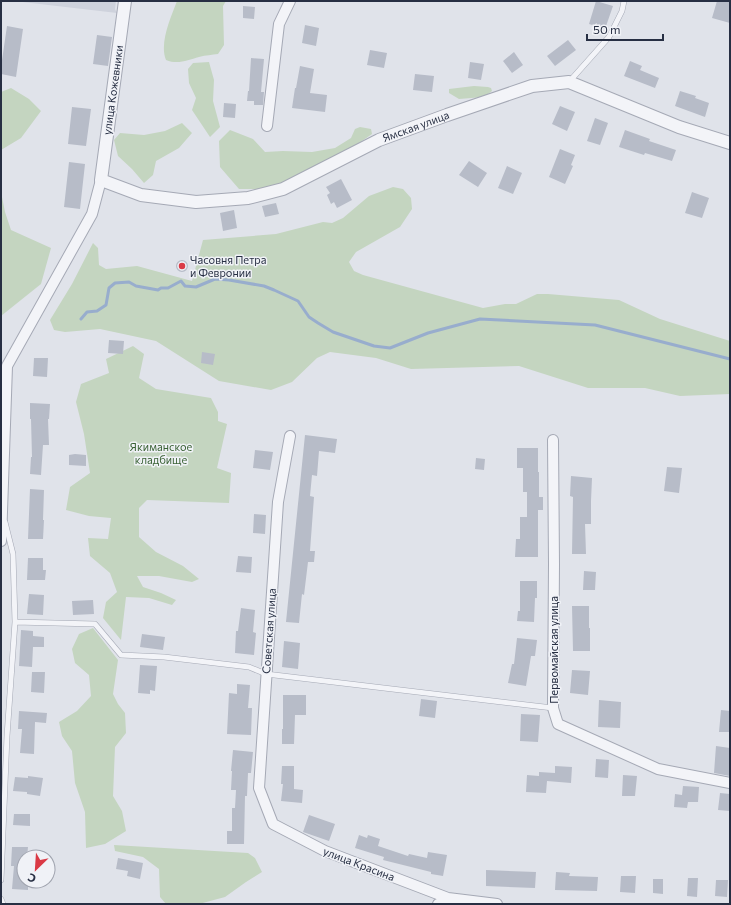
<svg xmlns="http://www.w3.org/2000/svg" width="731" height="905" font-family="Commissioner,sans-serif">
<rect width="100%" height="100%" fill="#e0e3ea"/>
<!-- built -->
<path fill="#ced2dc" d="M14,1H116L115,9L117,13Z"/>
<!-- green -->
<path fill="#c4d5c0" d="M177,1H226L223,6L224,45L218,54C212,55 206,55 199,57C188,60 178,65 166,60C159,43 171,17 177,1Z
M209,62L214,80L213,101L220,127L210,137L192,110L196,98L189,83L188,69L193,63Z
M474,86L488,87L491,88L492,91L484,97L459,99L449,93V89Z
M11,88L29,99L41,111L21,138L1,150V92Z
M182,123L192,133L179,148L156,161L153,175L144,183L132,169L118,156L114,140L120,133L144,135L165,131Z
M360,127L371,129L372,134L352,148L283,183L258,189H239L220,167L219,141L230,130L253,139L265,152L283,151L312,152L335,148L351,138L355,129Z
M393,187L403,189L411,198L412,209L400,227L356,252L349,262L354,271L363,275L483,308L505,304H516L537,294H548L619,300L660,319L730,341V394L680,396L645,388H588L519,366L411,369L376,358L330,352L317,358L292,382L271,390L219,381L156,341L100,329L65,332L54,330L50,320L72,284L93,243L98,248L99,265L106,269L137,266L192,281L203,240L276,234L323,222L332,223L343,218L369,196Z
M1,192L5,212L11,230L51,248L41,284L1,316Z
M133,346L144,354L139,378L156,389L211,398L218,412V421L227,424L217,468L231,473L229,503L147,500L139,508V537L156,552L183,566L199,579L192,582L159,576H137L143,587L161,593L176,600L172,605L149,598L126,597L121,640L103,618L106,602L117,592L110,573L90,556L88,538L108,539L111,518L89,516L66,510L70,487L90,473L84,434L76,402L81,384L109,373L106,359Z
M93,628L118,660L113,694L118,704L125,713L126,733L115,747L113,796L122,811L126,831L105,844L86,848L85,812L75,783L72,751L62,736L59,722L77,711L91,696L89,675L75,663L72,649L79,634Z
M114,845L248,853L255,858L262,872L246,882L225,897L199,904H166L160,897L159,869L143,857L115,851Z"/>
<g fill="none" stroke-linecap="round" stroke-linejoin="round">
<!-- stream -->
<path stroke="#98adcd" stroke-width="3" d="M81,319L87,312L97,311L106,305L109,288L115,283L129,282L136,286L158,290L161,288H168L181,281L185,286L196,287L215,279L229,280L264,286L274,290L298,301L309,317L318,323L333,332L374,346L390,348L428,333L480,319L595,325L730,359"/>
</g>
<!-- building -->
<path fill="#b7bcc8" d="M596,1L613,6L605,29L589,24Z
M717,1H730V23L712,18Z
M243,6L255,7L254,19L243,18Z
M305,25L319,28L316,46L302,43Z
M7,26L23,29L16,77L1,74V67Z
M97,35L112,37L108,66L93,64Z
M568,40L576,50L555,66L547,56Z
M370,50L387,53L384,68L367,65Z
M514,52L523,65L512,73L503,61Z
M251,58L264,59L261,92H264L263,105H254V101H247L248,91H249Z
M630,61L642,66L640,70L659,78L655,88L624,76Z
M470,62L484,64L481,80L468,78Z
M300,66L314,69L310,93L327,95L325,112L292,108L295,88H296Z
M415,74L434,76L432,92L413,90Z
M680,91L696,96L695,98L709,103L705,117L675,106Z
M224,103L236,104L235,118L223,117Z
M560,106L575,112L567,131L552,124Z
M72,107L91,109L86,146L68,144Z
M595,118L608,123L600,145L587,141Z
M625,130L650,139L649,141L676,150L672,161L645,153L644,155L619,147Z
M560,149L575,155L571,165L573,166L565,184L549,177Z
M469,161L487,173L478,187L459,175Z
M69,162L85,164L80,209L64,207Z
M507,166L522,173L513,194L498,188Z
M341,179L352,200L337,208L334,202L331,204L327,195L330,193L326,187Z
M692,192L709,198L702,218L685,213Z
M276,203L279,214L265,217L262,206Z
M234,210L237,228L223,231L220,213Z
M176 266a6 6 0 1 1 12 0a6 6 0 1 1-12 0Z
M109,340L124,341L123,354L108,353Z
M202,352L215,354L213,365L201,363Z
M34,358H48L47,377L33,376Z
M30,403L50,404L49,419H48L49,445H43L41,475L30,474L31,457H32L31,419H30Z
M305,435L337,439L335,453L319,451L317,476L312,475L310,496L314,497L310,551H315L314,562H308L304,595L302,594L299,623L286,622Z
M517,448H538V472H539V497H543V510H538V557H515L516,539H520V517H527V492H523V468H517Z
M255,450L273,452L270,470L253,468Z
M75,454L86,455V466L69,465V455Z
M476,458L485,459L484,470L475,469Z
M667,467L682,468L679,493L664,491Z
M571,476L592,478L591,501V524H585L586,554H572L573,497L570,496Z
M30,489L44,490L43,520H44L43,539H28Z
M254,514L266,515L265,534L253,533Z
M238,556L252,557L251,573L236,572Z
M28,558H43V570H46L45,580H27Z
M584,571L596,572L595,590H583Z
M520,581H537V598H535L534,622L517,621L518,611H520Z
M29,594L44,595L43,615L27,614Z
M93,600L94,614L73,615L72,601Z
M572,606H589V628H590V651H573Z
M241,608L255,610L253,632L256,633L254,655L235,653L236,631H238Z
M21,630L33,631V636L44,637V647H33L32,667L19,666Z
M142,634L165,637L163,650L140,647Z
M517,638L537,640L535,656H531L526,686L508,683L512,664H514Z
M284,641L300,643L298,669L282,667Z
M140,665L157,666L155,691L150,690V694L138,693Z
M572,670L590,671L588,695L570,693Z
M32,672H45L44,693L31,692Z
M237,684L250,685L248,708H252L251,735L227,734L229,693L237,694Z
M283,695H306V715H295L294,744H282V729H283Z
M421,699L437,701L435,718L419,716Z
M599,700L621,702L620,728L598,727Z
M721,710L730,711V732H719Z
M19,711L47,713L46,723L35,722L34,754L20,753L22,729H18Z
M521,714L540,715L538,742L520,741Z
M716,746L730,748V776L714,773Z
M233,750L253,752L251,773H248L247,796H245L244,844H227V831H232V808H235L236,790H231L232,771H231Z
M596,759L609,760L608,778L595,777Z
M282,766H294V789L303,790L302,803L281,801L283,784H281Z
M555,766L572,767L571,783L547,781L546,793L526,792L527,775L539,776V772L555,773Z
M623,775L637,776L635,796H622Z
M28,776L43,778L40,796L27,794V792L13,791L15,777L28,778Z
M683,786L699,787L698,802H688L687,808L674,807L675,794L682,795Z
M720,793L730,794V811L718,810Z
M14,814H30V826L13,825Z
M309,815L335,824L329,841L303,832Z
M359,835L367,838L368,835L380,839L378,846L408,856L409,854L427,858L428,852L447,855L443,876L431,874V872L383,860L384,857L355,848Z
M12,847H28L27,857H24V881H28V890L12,889L14,866H11Z
M118,858L143,863L140,879L127,876L128,871L116,869Z
M486,870L536,872L535,888L486,886Z
M556,872L570,873L569,876L598,877L597,891L555,890Z
M621,876H636L635,893L620,892Z
M688,878H698L697,897L687,896Z
M653,879H663V894L653,893Z
M716,880H728L727,897L715,896Z"/>
<g fill="none" stroke-linecap="round" stroke-linejoin="round">
<!-- service casing -->
<g stroke="#a5a9b5" stroke-width="6">
<path id="service" d="M569,82L609,37L622,11L624,1
M15,622L95,624L121,655L164,657L249,667L266,674L553,708
M1,880L7,736L15,622L13,554L5,522
M1,899L3,904"/>
</g>
<!-- minor casing -->
<g stroke="#a5a9b5" stroke-width="12">
<path id="minor" d="M267,126L279,24L290,1
M290,436L278,502L259,788L273,824L325,851L448,898
M553,440L554,564L553,708L558,724L658,769L730,783
M1,541L7,366L92,214L101,180
M438,904L448,898L497,904"/>
</g>
<!-- tertiary casing -->
<g stroke="#a5a9b5" stroke-width="14">
<g id="tertiary">
<path id="s1" d="M125,1L101,180L141,195L196,202L248,198L283,189L379,140L447,115L532,86L569,82L679,127L730,143"/>
</g>
</g>
<!-- service -->
<use href="#service" stroke="#f3f4f8" stroke-width="5"/>
<!-- minor -->
<use href="#minor" stroke="#f3f4f8" stroke-width="10"/>
<!-- tertiary -->
<use href="#tertiary" stroke="#f3f4f8" stroke-width="12"/>
</g>
<!-- markers -->
<circle fill="#da3a46" stroke="#f0f2f7" stroke-width="1.5" cx="182" cy="266" r="4"/>
<g text-anchor="middle" stroke-width="3" stroke-linejoin="round" paint-order="stroke">
<!-- street labels -->
<g font-size="11" fill="#272f43" stroke="#f0f2f7">
<text transform="translate(113 90) rotate(-82)" y="4">улица Кожевники</text>
<text dy="4" stroke="none"><textPath href="#s1" startOffset="514">Ямская улица</textPath></text>
<text transform="translate(269 631) rotate(-86)" y="4">Советская улица</text>
<text transform="translate(554 650) rotate(-90)" y="4">Первомайская улица</text>
<text transform="translate(359 864) rotate(21)" y="4">улица Красина</text>
</g>
<!-- poi labels -->
<g font-size="11" fill="#272f43" stroke="#f0f2f7" text-anchor="start">
<text x="190" y="264">Часовня Петра<tspan x="190" dy="13">и Февронии</tspan></text>
</g>
<!-- park labels -->
<g font-size="11" fill="#386033" stroke="#f0f2f7">
<text x="161" y="451">Якиманское<tspan x="161" dy="13">кладбище</tspan></text>
</g>
</g>
<!-- border -->
<rect width="731" height="905" fill="none" stroke="#272f43" stroke-width="4"/>
<!-- north arrow -->
<g transform="translate(36 869) rotate(205)"><circle r="19" fill="#f0f2f7" stroke="#a0a4af"/>
<path d="M0-3L7 15L0 10L-7 15Z" fill="#da3a46"/>
<text y="-6" font-size="11" font-weight="bold" text-anchor="middle" fill="#272f43">С</text>
</g>
<!-- scale -->
<path d="M587 34v6h76v-6" fill="none" stroke="#272f43" stroke-width="2"/>
<text x="593" y="34" font-size="12" fill="#272f43" stroke="#f0f2f7" stroke-width="3" paint-order="stroke">50 m</text>
</svg>
